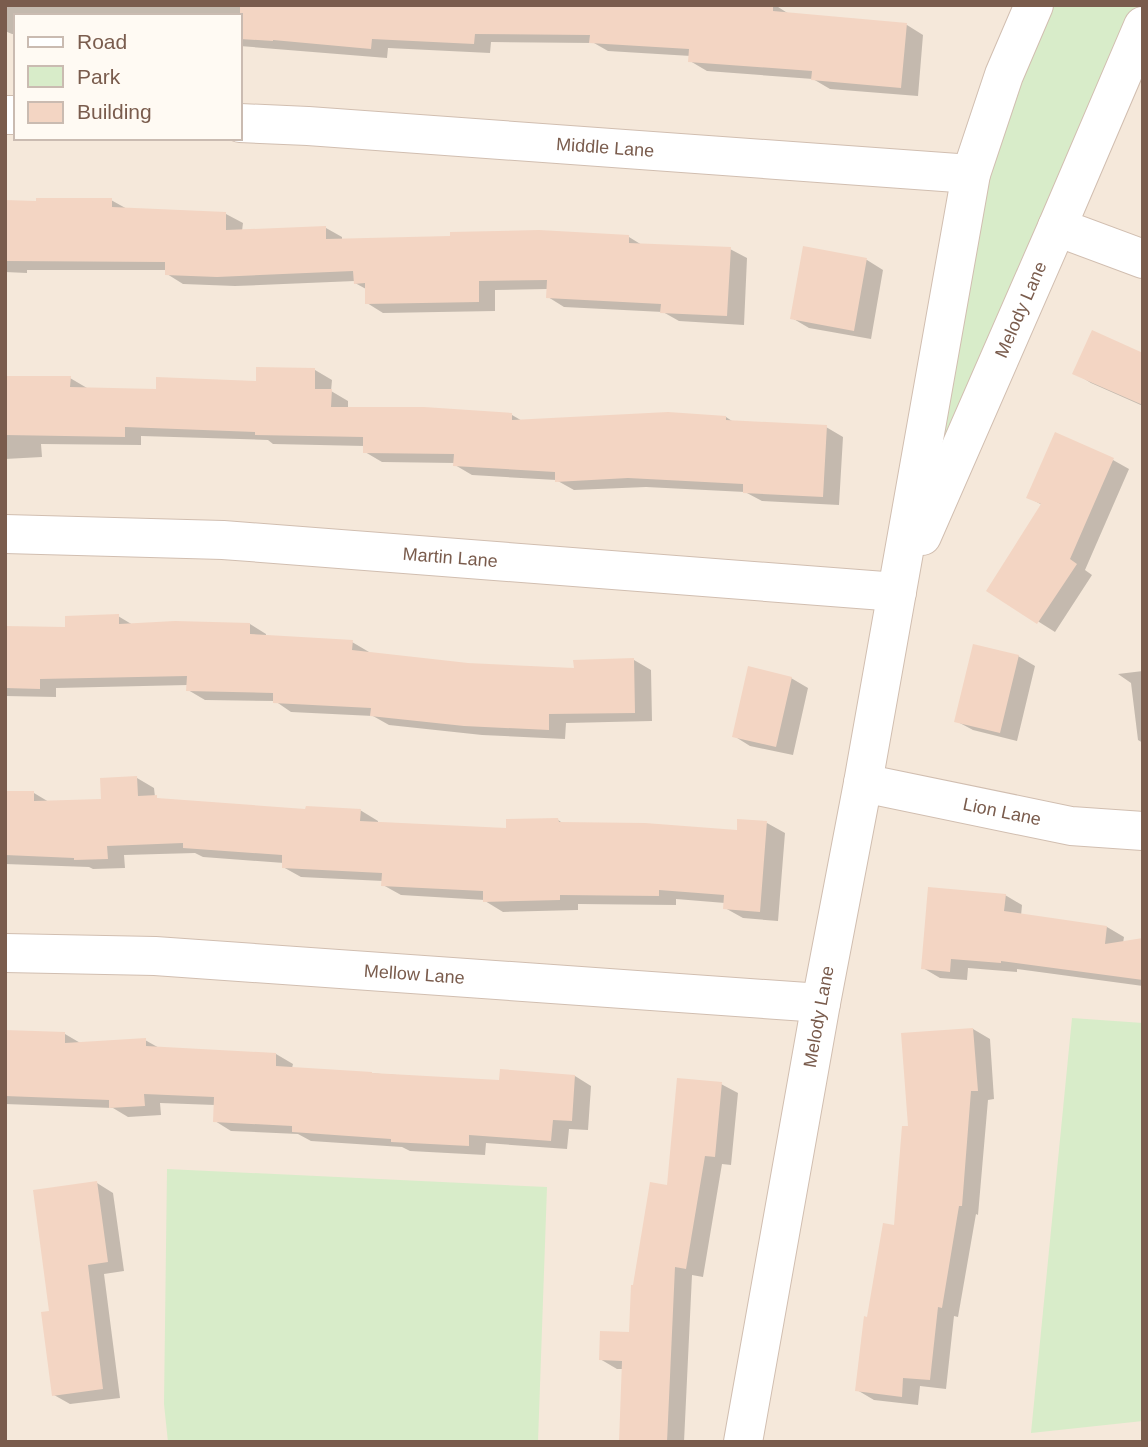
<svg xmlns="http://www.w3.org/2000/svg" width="1148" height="1447" font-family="Arial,sans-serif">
<rect width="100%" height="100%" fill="#fdf6ec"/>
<!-- residential -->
<path fill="#f5e8da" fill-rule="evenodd" d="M5,5H1143V1442H5ZM16,16H240V138H16Z"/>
<!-- green -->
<path fill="#d8ecc9" d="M1040,5H1143V12L906,561L976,176Z
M1072,1018L1143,1023V1421L1031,1433Z
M167,1169L547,1187L538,1442H168L164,1404Z"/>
<!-- shadow -->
<path fill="#0003" d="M5,5H775L789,14L907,25L923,35L918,96L830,89L813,79L707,71L690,61L691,56L608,51L594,43L491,42L490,53L388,48L387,58L240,46V16H16V34H12L5,31Z
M111,200L129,210L226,214L243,223L242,231L326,228L342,237V240L629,237L642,245L730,249L747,258L744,325L679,321L663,312L564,307L548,297V289L495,290V311L383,313L367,303L366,289L355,283V281L235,286L183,284L167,274V270H27V273L5,272V202Z
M805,248L867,260L883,270L871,339L809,328L792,318Z
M1143,355V406L1091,383L1075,373Z
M315,370L332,380L331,391L348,401V409L512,415L524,422L726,417L735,423L826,427L843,437L839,505L762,501L745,492L646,487L574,490L556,480L472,475L455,465V463L382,462L365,452V446L273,444L268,440L141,436V445L41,444L42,457L5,459V381L70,378L87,388L158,391L258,383Z
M1113,460L1129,469L1085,570L1092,575L1055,632L988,590L1042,505L1028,497Z
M118,616L133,625L250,624L266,634V637L352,642L369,652V654L468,664L575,669L634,660L651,670L652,721L566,723L565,739L482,735L389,725L373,716L291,712L275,701L205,700L188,690V685L56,688V697L5,696V627L67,629Z
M1018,656L1035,666L1017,741L973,730L956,721Z
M1143,671V743L1138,740L1131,683L1118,674Z
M791,678L808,688L793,755L750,746L734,736Z
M137,778L154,788L155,797L161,800L307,811L360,810L378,821V823L507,829L558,820L564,824L738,832L767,823L785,833L778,921L743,918L725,908V903L676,899V905L578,904V910L503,912L485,901V900L401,895L383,885V881L301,877L283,867L284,863L203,857L195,853L124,855L125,868L93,869L89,867L5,864V792L34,793L49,802L103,800Z
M1005,895L1022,905L1021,916L1107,927L1124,937L1123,943L1143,940V986L1017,969V972L968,968L967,980L940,978L923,968Z
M973,1029L990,1039L994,1099L988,1100L978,1215L976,1214L958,1317L954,1316L946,1389L920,1386L918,1405L874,1400L857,1390L869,1319L896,1227L909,1128Z
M5,1032L65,1034L82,1044L145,1040L161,1049L276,1054L293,1064L292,1068L501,1082L575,1076L591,1086L588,1130L569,1129L567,1149L486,1143L485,1155L410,1151L402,1147L311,1141L298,1134L231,1131L215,1121V1105L160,1103L161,1115L128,1117L113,1108L5,1104Z
M721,1084L738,1093L731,1165L722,1164L703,1277L692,1275L684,1442H620L624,1369H617L600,1359L630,1334L669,1187Z
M97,1183L113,1193L124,1271L104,1274L120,1398L70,1404L54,1395L51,1312Z"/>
<!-- building -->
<path fill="#f3d5c3" d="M240,5H773V11L907,23L901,88L811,80L812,71L688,62L689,49L589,43L590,35L475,34L474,44L372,39L371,49L273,40V41L240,39Z
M36,198H112V207L226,212V230L326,226V239L450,236V232L539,230L629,235V243L731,247L727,316L660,313L661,304L546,298L547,280L479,281V302L365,304V283L354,284L353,271L217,277L165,275V262L5,261V200L36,201Z
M803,246L867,258L854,331L790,319Z
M1092,330L1143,353V405L1072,374Z
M256,367L315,368V389H332L331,407H424L512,413V420L668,412L726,416V420L827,425L823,497L743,493V484L628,478L555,482V472L453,466L454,454L363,453V437L255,435V432L125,427V437L5,435V376H71L70,387L156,389V377L256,381Z
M1055,432L1114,458L1070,559L1077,564L1037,624L986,591L1041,504L1026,498Z
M119,614V624L175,621L250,623V634L353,640L352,650L468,663L574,668L573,660L634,658L635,713L549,714V730L464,726L370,716L371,708L273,703V693L186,691L187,676L40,679V689L5,688V626L65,627V616Z
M973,644L1019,655L1000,733L954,722Z
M748,666L792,677L776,747L732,737Z
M137,776L138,796L157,795V798L305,809L306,806L361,809L360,821L506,828V819L558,818L559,822L645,823L737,830V819L767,821L760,912L723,909L724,895L659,890V896L560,895V900L483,902V891L381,886L382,873L282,868V855L183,848V843L107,846L108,859L74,860V858L5,855V791H34V801L101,799L100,778Z
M928,887L1006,894L1004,911L1107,926L1105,944L1143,938V980L1001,961V963L951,959L950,972L921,969Z
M973,1028L978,1091H971L962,1206H959L942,1308L938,1307L930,1380L903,1378L902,1397L855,1391L864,1316L867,1317L883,1223L894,1225L902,1126H908L901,1033Z
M5,1030L65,1032V1043L146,1038V1046L276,1053V1066L372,1072V1073L499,1080L500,1069L575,1075L572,1121L553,1120L551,1141L469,1135V1146L391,1142V1139L292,1132V1126L213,1122L214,1097L144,1094L145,1106L109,1108V1100L5,1096Z
M677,1078L722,1082L715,1157L705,1156L686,1269L675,1267L667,1442H619L622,1361L599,1360L600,1331L629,1332L631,1285H633L650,1182L667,1185Z
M97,1181L108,1262L88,1265L103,1389L52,1396L41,1312L49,1311L33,1190Z"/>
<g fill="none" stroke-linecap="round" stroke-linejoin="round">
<!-- street casing -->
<g stroke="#d1beb0" stroke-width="40">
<g id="street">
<path d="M5,115H16"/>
<path id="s1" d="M240,123L308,126L971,174"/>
<path d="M1057,227L1143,259"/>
<path id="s2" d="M5,534L223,540L897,592"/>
<path id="s3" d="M922,536L1057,227L1143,26"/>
<path id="s4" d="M863,783L1071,826L1143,831"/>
<path id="s5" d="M5,953L155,956L821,1003"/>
<path id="s6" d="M743,1442L821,1003L863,783L971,174L1004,75L1034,5"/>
</g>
</g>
<!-- street -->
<use href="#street" stroke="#fff" stroke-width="38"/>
</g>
<g text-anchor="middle" stroke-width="5" stroke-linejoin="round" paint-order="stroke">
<!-- street labels -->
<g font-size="18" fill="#7a5c4d" stroke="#fffaf3">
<text dy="6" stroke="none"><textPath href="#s1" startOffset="366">Middle Lane</textPath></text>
<text dy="6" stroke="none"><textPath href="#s3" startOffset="247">Melody Lane</textPath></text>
<text dy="6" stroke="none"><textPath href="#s2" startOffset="446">Martin Lane</textPath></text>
<text dy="6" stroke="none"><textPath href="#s4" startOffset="142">Lion Lane</textPath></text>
<text dy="6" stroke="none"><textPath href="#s5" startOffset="410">Mellow Lane</textPath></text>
<text dy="6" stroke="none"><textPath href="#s6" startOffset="432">Melody Lane</textPath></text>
</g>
</g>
<!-- border -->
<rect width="1148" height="1447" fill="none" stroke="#7a5c4d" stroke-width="14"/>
<!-- legend -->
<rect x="14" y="14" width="228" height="126" fill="#fffaf3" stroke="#cabbb1" stroke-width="2"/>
<rect x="28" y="37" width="35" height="10" fill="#ffffff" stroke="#cabbb1" stroke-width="2"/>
<text x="77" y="49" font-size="21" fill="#7a5c4d">Road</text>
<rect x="28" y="66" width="35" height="21" fill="#d8ecc9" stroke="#cabbb1" stroke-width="2"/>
<text x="77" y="84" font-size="21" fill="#7a5c4d">Park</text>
<rect x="28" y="102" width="35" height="21" fill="#f3d5c3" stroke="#cabbb1" stroke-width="2"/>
<text x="77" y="119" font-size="21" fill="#7a5c4d">Building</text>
</svg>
